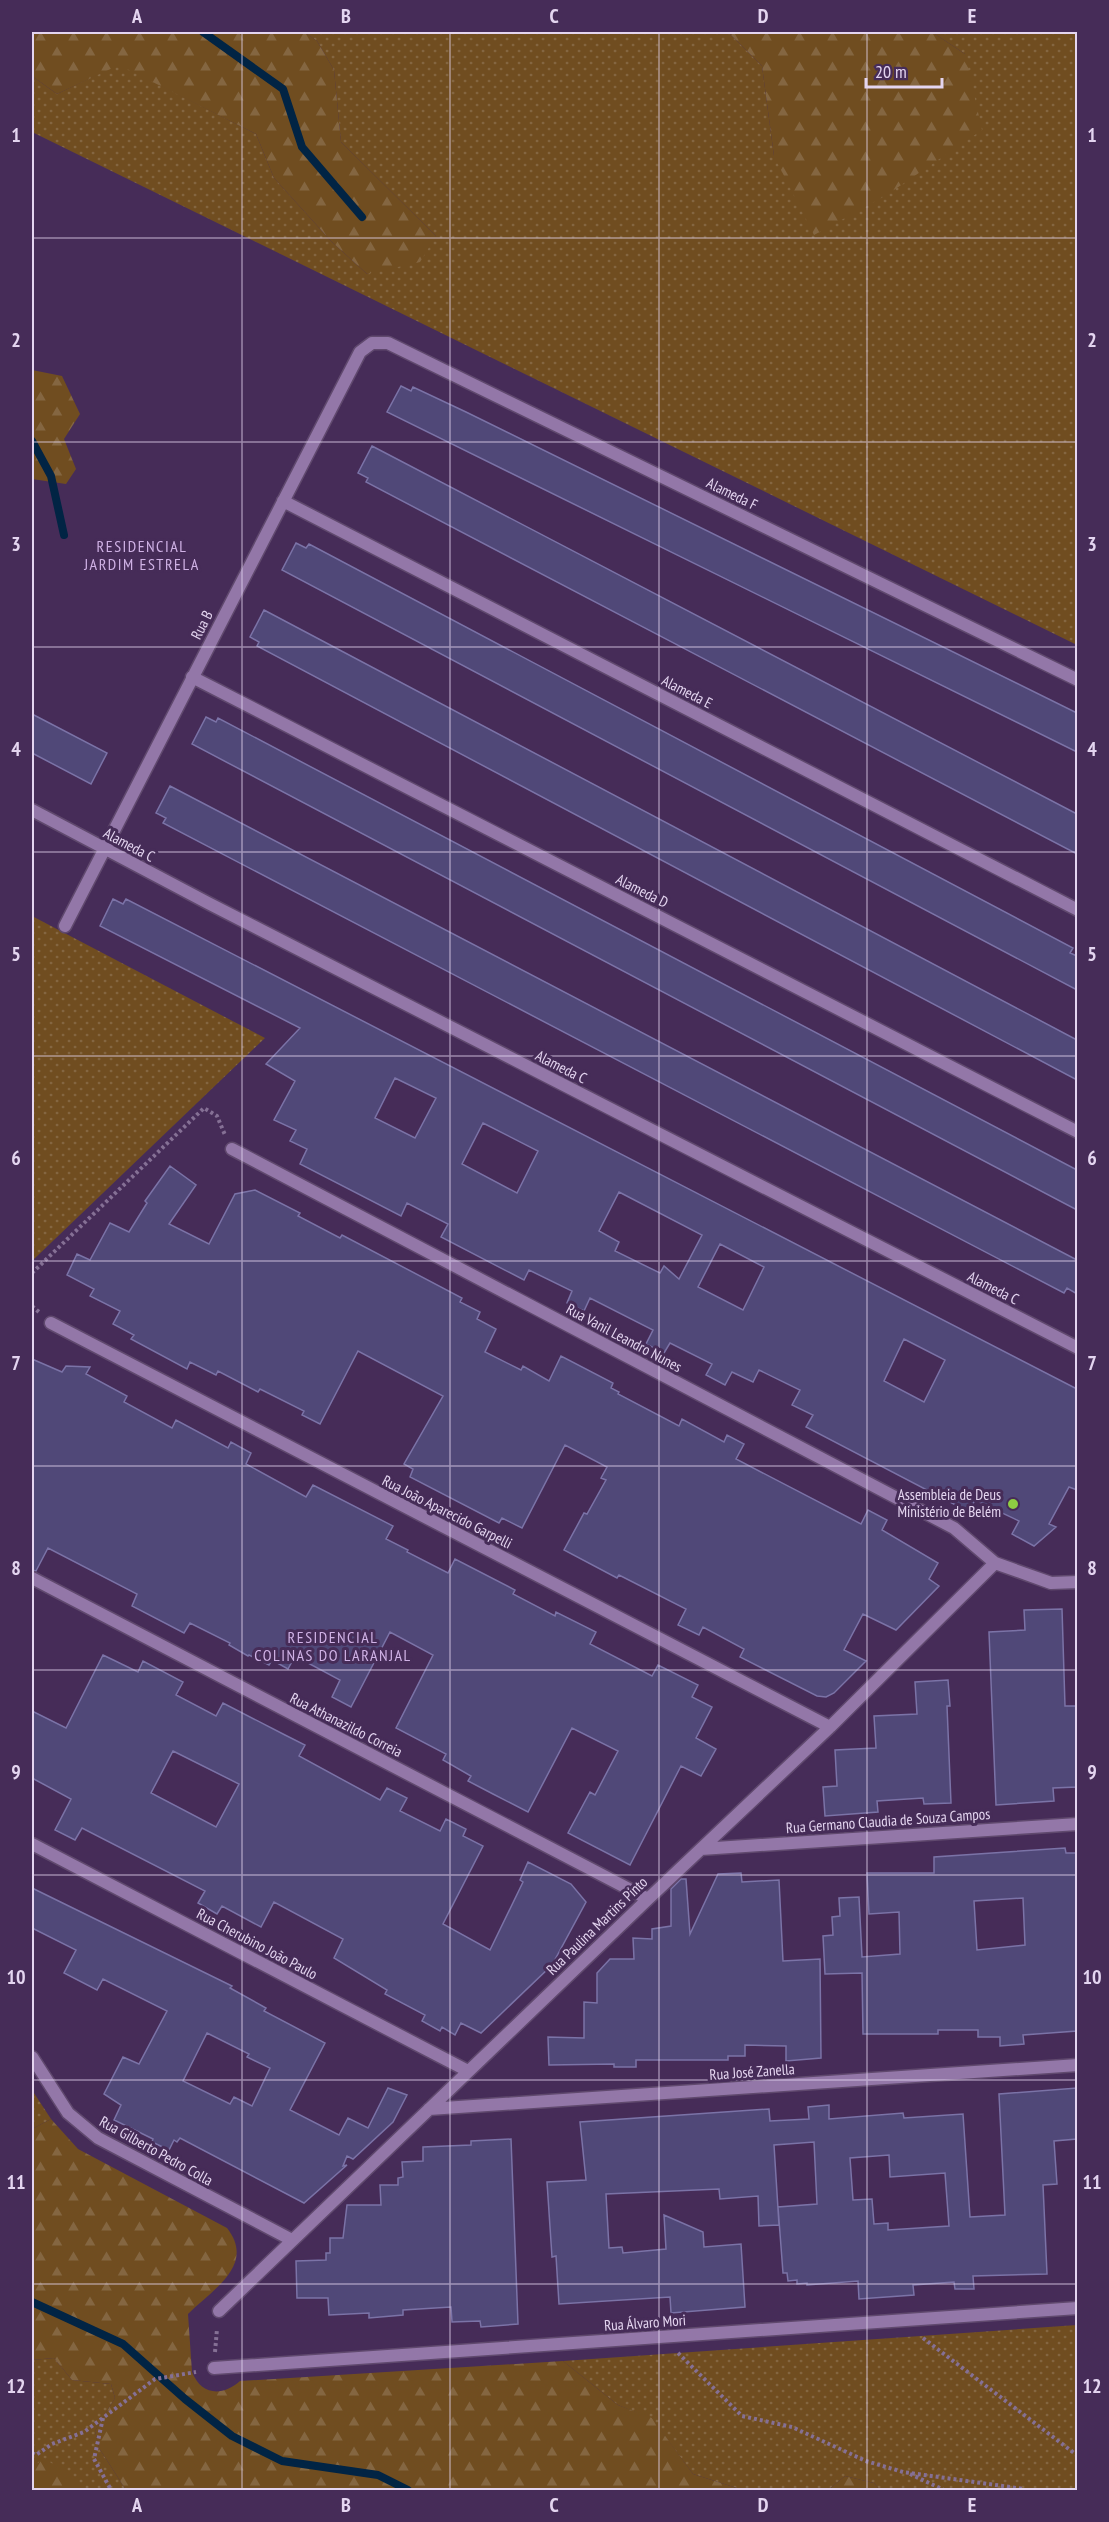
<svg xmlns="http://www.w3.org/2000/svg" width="1109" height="2522" font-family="'PT Sans Narrow',sans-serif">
<defs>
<pattern id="grass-dots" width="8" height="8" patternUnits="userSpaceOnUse" patternTransform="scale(1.5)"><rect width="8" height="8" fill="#704d20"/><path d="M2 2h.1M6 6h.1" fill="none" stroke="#846641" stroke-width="1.8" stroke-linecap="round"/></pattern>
<pattern id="forest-firs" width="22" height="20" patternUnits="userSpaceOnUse" patternTransform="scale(1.5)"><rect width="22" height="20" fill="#704d20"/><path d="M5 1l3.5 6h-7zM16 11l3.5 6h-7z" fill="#846641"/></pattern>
</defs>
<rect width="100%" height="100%" fill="#462c58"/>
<!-- grass -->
<path fill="url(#grass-dots)" d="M304,32H728L762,66L774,156L965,54L932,32H1077V645L32,132V76L57,94L119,64L256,134L274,178L331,241L367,274L436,236L341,142L334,70L317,41Z
M32,916L265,1038L32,1261Z
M32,2090L51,2119L32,2129Z
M1077,2325V2490H880L874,2483L845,2476L828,2490H743L693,2474L652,2419L618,2405L563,2361Z
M54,2358L72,2380L111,2384L115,2398L95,2431L99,2448L126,2490H32V2360Z"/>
<!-- forest -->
<path fill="url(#forest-firs)" d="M32,32H304L317,41L334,70L341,142L436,236L420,262L367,274L331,241L274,178L256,134L119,65L57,94L32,76Z
M728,32H932L965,54L982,130L885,196L814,235L774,156L762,66Z
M32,370L62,376L80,414L64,439L76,469L66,484L32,479Z
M51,2119L78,2149L227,2228C256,2265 213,2289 188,2314L192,2372C201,2395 222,2397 240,2381L563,2361L618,2405L652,2418L693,2474L743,2490H126L99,2448L95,2431L115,2398L111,2384L72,2380L54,2358L32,2360V2129Z
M44,2458L75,2479L79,2490H32V2468Z
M845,2476L874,2483L880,2490H828Z"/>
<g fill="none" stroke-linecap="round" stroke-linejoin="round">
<!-- stream -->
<path stroke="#012444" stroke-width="8" d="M203,32L283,89L302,147L362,217
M32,441L51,476L64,535
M32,2302L123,2344L185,2399L232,2436L282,2461L378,2475L408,2490"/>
</g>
<!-- building -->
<path fill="#504878" stroke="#7b73a7" stroke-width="1.5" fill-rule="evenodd" d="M401,386L411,391L413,387L466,412L1077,713V752L387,412Z
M372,446L1077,814V854L366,482L368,478L358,473Z
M296,543L306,548L309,544L1073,948L1070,953L1077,956V990L282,570Z
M264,610L1077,1040V1080L257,646L259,642L250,637Z
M32,714L107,753L91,784L32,753Z
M206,717L216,722L218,718L1077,1170V1210L192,744Z
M170,786L1077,1260V1294L1067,1288L1064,1293L163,823L166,818L156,813Z
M113,899L123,904L126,899L1077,1389V1490L1069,1487L1049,1524L1056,1527L1034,1546L1012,1534L1019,1521L975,1500L969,1512L806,1427L813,1415L792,1405L800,1390L759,1370L753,1382L732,1372L725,1385L706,1375L712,1364L670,1343L664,1353L646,1344L653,1330L590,1298L584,1311L567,1303L572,1291L529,1270L524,1280L441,1237L448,1224L407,1203L401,1216L300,1164L307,1149L290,1141L296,1130L274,1120L295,1081L266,1064L300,1028L100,926ZM395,1078L436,1098L415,1138L375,1118ZM483,1123L538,1151L517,1193L462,1164ZM619,1192L702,1235L679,1279L664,1266L660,1273L615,1251L619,1242L599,1231ZM720,1244L764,1267L743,1310L698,1287ZM904,1339L945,1360L924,1402L884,1381Z
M170,1166L196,1185L169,1224L209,1244L235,1194L255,1190L300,1213L298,1216L340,1238L342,1235L462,1298L460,1302L480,1312L477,1319L496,1329L485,1352L521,1370L523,1366L549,1381L561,1356L613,1383L611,1388L619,1392L618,1394L679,1426L682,1419L724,1442L727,1435L744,1444L736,1459L861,1524L868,1510L887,1520L882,1530L938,1563L929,1579L939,1586L896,1630L863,1614L844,1650L866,1661L834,1693L826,1697L817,1696L740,1657L744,1649L703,1627L699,1635L678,1625L686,1609L619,1575L617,1578L564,1550L584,1513L587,1514L606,1480L601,1478L607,1467L565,1445L522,1528L502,1518L499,1523L410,1477L413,1469L404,1464L443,1396L358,1351L320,1424L302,1415L304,1411L260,1389L258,1392L218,1371L216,1375L190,1362L187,1369L131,1339L134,1335L113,1324L120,1311L90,1296L94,1289L67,1275L77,1254L90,1260L110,1223L129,1232L147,1203L145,1201Z
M32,1359L62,1372L66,1366L90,1367L86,1374L127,1396L124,1402L172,1428L176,1420L228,1448L231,1442L251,1453L246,1464L306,1497L313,1485L393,1526L386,1539L408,1550L407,1552L448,1573L455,1559L515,1590L513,1594L555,1616L556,1612L596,1632L590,1644L652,1676L658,1665L698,1685L692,1697L712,1707L696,1738L716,1749L701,1776L681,1766L630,1865L568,1833L590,1792L595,1795L618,1751L572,1728L528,1812L493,1794L468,1781L471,1776L443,1760L446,1754L396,1728L433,1655L390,1632L351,1707L332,1697L340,1680L295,1656L288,1669L272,1660L269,1665L249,1655L248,1656L229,1645L230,1643L190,1623L184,1633L132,1606L137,1594L48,1548L36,1571L32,1570Z
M1062,1609L1065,1706H1077V1787L1053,1788L1054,1801L996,1805L989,1632L1025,1630L1024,1610Z
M103,1655L138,1672L143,1661L183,1682L176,1695L216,1716L223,1703L285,1735L305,1745L299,1756L380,1800L387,1788L407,1798L400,1811L440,1831L446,1819L466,1829L463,1836L483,1846L443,1924L490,1950L523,1882L520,1880L528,1862L571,1884L586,1902L552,1965L481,2033L461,2023L455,2035L442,2027L440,2031L422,2021L425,2015L385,1994L387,1990L334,1958L343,1939L274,1902L261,1927L222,1906L217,1914L198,1903L205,1891L82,1828L75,1840L55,1830L71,1799L32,1778V1711L66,1728ZM173,1751L239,1784L216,1827L151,1793Z
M948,1680L950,1706H947L951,1803L924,1804L923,1798L877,1801L878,1812L825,1816L823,1787L837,1786L835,1750L876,1748L874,1716L917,1714L915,1682Z
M1065,1848L1066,1853H1077V2031L1023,2035L1024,2044L1000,2046V2037H978V2030H938V2034H863L862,1973L825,1974L823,1936L833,1935L832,1917L840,1916L839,1898L859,1897L862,1957L900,1954L899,1912L869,1914L867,1873H934V1857ZM1023,1898L1025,1945L977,1950L974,1901Z
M741,1873L742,1882L779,1880L783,1961L820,1959L821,2058L786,2061V2046L745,2045V2056H728V2060H636V2067H614V2064L549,2065L548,2037L584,2038V2002L597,2003V1973L610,1959H634L633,1938L652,1939V1929L671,1926V1889L681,1879H686L690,1934L718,1874Z
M32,1888L232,1986L230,1988L266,2008L264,2011L325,2043L290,2110L339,2135L348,2118L368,2128L388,2088L407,2095L393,2122L353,2159L347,2156L343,2166L347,2165L304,2203L180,2138L177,2142L174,2140L169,2150L152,2142L153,2139L114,2120L121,2105L104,2094L123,2057L139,2064L167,2011L103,1979L97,1990L64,1973L76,1950L32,1928ZM207,2033L249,2054L247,2057L270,2068L252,2106L234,2097L230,2104L183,2081Z
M1077,2088V2139L1054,2141L1057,2184L1043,2185L1047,2274L973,2276L974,2289H955L954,2282L913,2285L914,2295L859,2299L858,2281L807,2285V2283L797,2284V2280L788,2281L787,2273H783L778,2207L817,2204L814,2142L774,2145L779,2225L759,2226L758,2196L720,2199L719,2189L606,2194L609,2248L622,2247L623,2253L666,2249L664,2215L703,2232L704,2247L741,2244L745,2307L671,2313L670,2297L559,2304L556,2256L552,2257L547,2182L586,2180L580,2122L769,2109L770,2121L809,2119L808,2107L829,2105V2119L903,2113L904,2118L963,2114L970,2217L1005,2215L999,2094ZM889,2155L890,2177L945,2173L949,2226L888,2230V2223L874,2224L872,2199L853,2200L850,2158Z
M511,2139L518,2324L481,2327L480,2321L452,2322L451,2307L403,2310V2315L369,2318V2313L329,2315L328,2298H297L296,2261L326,2260V2253H330V2238H343L347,2205H381L380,2185H398V2178L403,2177L402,2162L423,2161V2147L471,2145V2141Z"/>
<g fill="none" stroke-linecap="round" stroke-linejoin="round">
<!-- street casing -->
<g stroke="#60496e" stroke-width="15">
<path id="street" d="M283,501L1078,910
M192,677L1078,1132
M32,810L208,903L1078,1348
M65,926L360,352L372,343H388L1078,680
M232,1149L954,1528L995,1563L1051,1583L1078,1582
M51,1323L830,1727
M32,1578L648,1899
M32,1844L468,2071
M701,1849L1078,1824
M32,2057L68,2113L98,2138L292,2240
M429,2109L1078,2065
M219,2311L648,1899L830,1727L995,1563
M214,2368L1078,2308"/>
</g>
<!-- path -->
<path stroke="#857095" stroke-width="4" stroke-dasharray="3 3" stroke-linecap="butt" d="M32,1273L204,1108L217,1116L225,1135
M32,1306L39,1312
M923,2338L1078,2456
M215,2352L217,2329
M678,2353L742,2416L792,2427L866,2461L903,2472L1024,2489
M103,2418L94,2459L111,2490
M32,2453L36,2455L52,2444L84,2432L155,2379L196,2372
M910,2474L944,2490
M1024,2490H1035"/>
<!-- street -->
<use href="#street" stroke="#9377a8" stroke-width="12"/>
</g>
<!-- grid -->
<path fill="none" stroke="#e4d5f0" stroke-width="1.5" stroke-opacity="0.55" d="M242,32V2490M450,32V2490M659,32V2490M867,32V2490M32,238H1078M32,442H1078M32,647H1078M32,852H1078M32,1056H1078M32,1261H1078M32,1466H1078M32,1670H1078M32,1875H1078M32,2080H1078M32,2284H1078"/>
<!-- markers -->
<circle fill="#8ecd42" stroke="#462c58" stroke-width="2" cx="1013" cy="1504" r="6"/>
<g text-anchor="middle" stroke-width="6" stroke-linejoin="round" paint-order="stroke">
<!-- street labels -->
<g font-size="15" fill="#e4d5f0" stroke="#462c58">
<text transform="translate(732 494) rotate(26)" y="5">Alameda F</text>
<text transform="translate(202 625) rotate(-63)" y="5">Rua B</text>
<text transform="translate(687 692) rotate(27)" y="5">Alameda E</text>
<text transform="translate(129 845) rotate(28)" y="5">Alameda C</text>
<text transform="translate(642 891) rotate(27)" y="5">Alameda D</text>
<text transform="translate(561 1067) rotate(27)" y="5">Alameda C</text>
<text transform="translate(993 1288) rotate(27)" y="5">Alameda C</text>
<text transform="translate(624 1338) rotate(28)" y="5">Rua Vanil Leandro Nunes</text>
<text transform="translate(447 1512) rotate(27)" y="5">Rua João Aparecido Garpelli</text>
<text transform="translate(346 1725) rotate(27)" y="5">Rua Athanazildo Correia</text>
<text transform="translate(888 1821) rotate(-4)" y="5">Rua Germano Claudia de Souza Campos</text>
<text transform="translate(597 1926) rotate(-44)" y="5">Rua Paulina Martins Pinto</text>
<text transform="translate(257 1944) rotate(28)" y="5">Rua Cherubino João Paulo</text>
<text transform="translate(752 2072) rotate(-4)" y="5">Rua José Zanella</text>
<text transform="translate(156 2151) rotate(29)" y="5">Rua Gilberto Pedro Colla</text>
<text transform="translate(645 2323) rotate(-4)" y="5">Rua Álvaro Mori</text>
</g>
<!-- poi labels -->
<g font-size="15" fill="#e4d5f0" stroke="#462c58" text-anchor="end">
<text x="1001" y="1500">Assembleia de Deus<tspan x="1001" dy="17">Ministério de Belém</tspan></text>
</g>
<!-- neighbourhood labels -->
<g font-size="16" letter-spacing="1.5" fill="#d0b2e6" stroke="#462c58">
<text x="142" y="552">RESIDENCIAL<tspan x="142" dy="18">JARDIM ESTRELA</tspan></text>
<text x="333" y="1643">RESIDENCIAL<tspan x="333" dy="18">COLINAS DO LARANJAL</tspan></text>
</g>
</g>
<!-- border -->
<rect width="1109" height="2522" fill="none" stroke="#462c58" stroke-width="66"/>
<!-- scale -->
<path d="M866 78v9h76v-9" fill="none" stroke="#e4d5f0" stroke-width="3"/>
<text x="875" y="78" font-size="18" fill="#e4d5f0" stroke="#462c58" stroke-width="4.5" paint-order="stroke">20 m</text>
<rect x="33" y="33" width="1043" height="2456" fill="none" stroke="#e4d5f0" stroke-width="2"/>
<g font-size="20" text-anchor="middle" font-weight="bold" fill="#e4d5f0">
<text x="137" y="23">A</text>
<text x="346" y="23">B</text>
<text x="554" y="23">C</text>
<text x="763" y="23">D</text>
<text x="972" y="23">E</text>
<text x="16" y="142">1</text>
<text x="1092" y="142">1</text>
<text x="16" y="347">2</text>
<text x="1092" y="347">2</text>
<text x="16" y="551">3</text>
<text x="1092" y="551">3</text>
<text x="16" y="756">4</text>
<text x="1092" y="756">4</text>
<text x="16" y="961">5</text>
<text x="1092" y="961">5</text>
<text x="16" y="1165">6</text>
<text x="1092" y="1165">6</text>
<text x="16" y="1370">7</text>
<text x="1092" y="1370">7</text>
<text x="16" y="1575">8</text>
<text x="1092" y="1575">8</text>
<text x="16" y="1779">9</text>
<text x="1092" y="1779">9</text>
<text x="16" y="1984">10</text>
<text x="1092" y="1984">10</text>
<text x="16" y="2189">11</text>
<text x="1092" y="2189">11</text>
<text x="16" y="2393">12</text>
<text x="1092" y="2393">12</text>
<text x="137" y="2512">A</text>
<text x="346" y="2512">B</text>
<text x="554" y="2512">C</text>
<text x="763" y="2512">D</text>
<text x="972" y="2512">E</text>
</g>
</svg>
